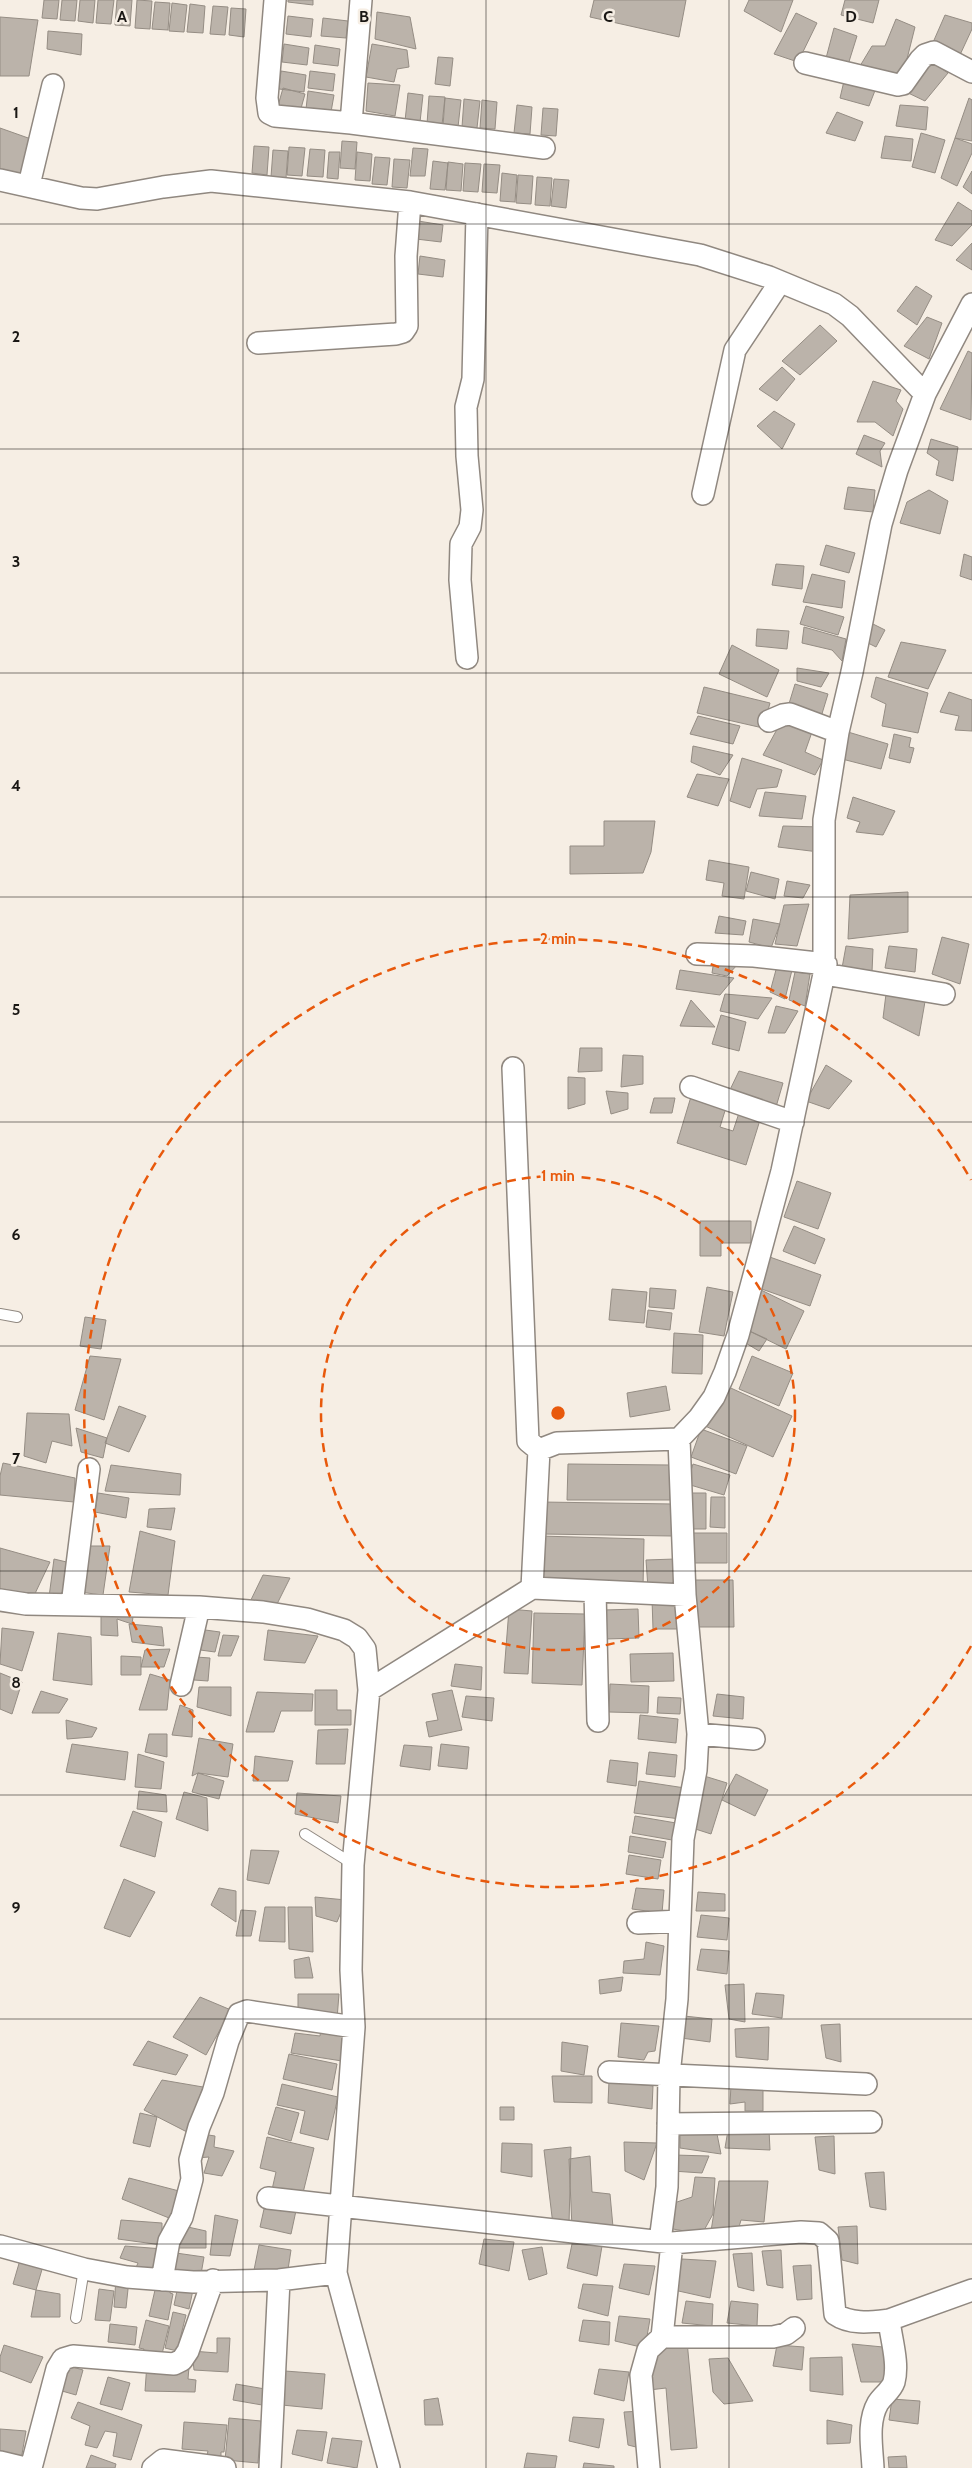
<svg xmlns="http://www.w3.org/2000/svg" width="972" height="2468" font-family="Cabin,sans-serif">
<rect width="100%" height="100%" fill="#f6eee4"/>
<!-- building -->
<path fill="#bbb3aa" stroke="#958d84" d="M44,0H59L57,19L42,18Z
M62,0H77L75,21L60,20Z
M80,0H95L93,23L78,21Z
M98,0H114L111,24L96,23Z
M117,0H132L130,26L115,25Z
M137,0L152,1L150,29L135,28Z
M288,0H313V5L288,2Z
M594,0H686L679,37L590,17Z
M749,0H793L781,32L744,11Z
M845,0H879L873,23L841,15Z
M155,2L170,3L168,30L152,29Z
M172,3L187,5L184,32L169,31Z
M190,4L205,6L203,33L187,32Z
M213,6L228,7L225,35L210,34Z
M231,8L246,9L244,37L229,35Z
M377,12L410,17L416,49L375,39Z
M796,13L817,23L798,62L774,54Z
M945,15L972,23V29L959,57L931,47Z
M288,16L313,19L311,37L286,34Z
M0,17L38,20L29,76H0Z
M323,18L348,21L346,38L321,36Z
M896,19L915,27L901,83L857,71L872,46H885Z
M834,28L857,36L847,68L825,62Z
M48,31L82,34L81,55L47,49Z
M284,44L309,48L307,65L282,62Z
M372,44L407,50L409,67L397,69L394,82L366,77Z
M315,45L340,49L338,66L313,63Z
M438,57L453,58L450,86L435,84Z
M927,59L948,73L925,101L904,91Z
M281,71L306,75L304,92L279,89Z
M310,71L335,74L333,91L308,88Z
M844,81L876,88L869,106L840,98Z
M368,83L400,85L395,116L366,111Z
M283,88L305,94L300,112L278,106Z
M308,91L334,95L331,112L306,109Z
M408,93L423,95L420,122L405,121Z
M429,96L445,97L442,125L427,124Z
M445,98L461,100L458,127L443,126Z
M969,98L972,100V141L955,138Z
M464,99L480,101L477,128L462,127Z
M482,100L497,102L495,129L480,128Z
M517,105L532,107L530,134L514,133Z
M900,105L928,107L926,130L896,126Z
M543,108L558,109L556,136L541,135Z
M837,112L863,122L855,141L826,133Z
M0,128L31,139L21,175L0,171Z
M921,133L945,140L935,173L912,167Z
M885,136L913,139L911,161L881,158Z
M955,138L972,144V153L957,186L941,178Z
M342,141L357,142L355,169L340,168Z
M254,146L269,147L267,175L252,173Z
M289,147L305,148L302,176L287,175Z
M413,148L428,149L425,176H410Z
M310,149L325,150L323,177L307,176Z
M273,150L288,151L286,178L271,177Z
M329,152H340L338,179L327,178Z
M357,152L372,154L370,181L355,180Z
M375,157L390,158L387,185L372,184Z
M394,159L410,160L407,188L392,187Z
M433,161L448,163L445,190L430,189Z
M448,162L463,164L461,191L446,190Z
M465,163L481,164L478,192L463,191Z
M484,164L500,165L497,193L482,192Z
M972,171V194L963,187Z
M502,173L517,175L515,202L500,201Z
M518,175L533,176L531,204L516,203Z
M537,177L552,178L550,206L535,205Z
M554,179L569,180L566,208L551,206Z
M958,202L972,211V225L952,246L935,240Z
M418,221L443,225L441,242L416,239Z
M972,243V270L956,260Z
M420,256L445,260L443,277L418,274Z
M916,286L932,296L917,325L897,311Z
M927,317L942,323L929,359L904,346Z
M820,325L837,341L800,375L782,361Z
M968,351L972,353L971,420L940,409Z
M782,367L795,379L777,401L759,389Z
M873,381L901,390L896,401L903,409L893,436L875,422H857Z
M774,411L795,424L782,449L757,426Z
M864,435L885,443L880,451L882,467L856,454Z
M931,439L958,447L953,481L936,475L939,461L927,453Z
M848,487L875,490L873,512L844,509Z
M929,490L948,501L940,534L900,523L907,502Z
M826,545L855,553L849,573L820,565Z
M964,554L972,557V580L960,576Z
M776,564L804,566L802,589L772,585Z
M812,574L845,581L842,608L803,602Z
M806,606L844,617L838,635L800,624Z
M871,623L885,630L876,647L862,640Z
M804,627L846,639L842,661L832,650L802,643Z
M757,629L789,631L787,649L756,646Z
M901,642L946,650L928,689L888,677Z
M732,645L779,670L767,697L719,674Z
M797,668L829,673L821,687L797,681Z
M876,677L928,693L918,733L882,726L886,704L871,697Z
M795,684L828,694L821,717L788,707Z
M704,687L770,703L763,728L697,713Z
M949,692L972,700V731L955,730L959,716L940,712Z
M698,716L740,726L733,744L690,734Z
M781,722L812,732L805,752L823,760L815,775L763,755Z
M848,732L888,744L881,769L842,759Z
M894,734L911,738L909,747L914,748L910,763L889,758Z
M693,746L733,755L720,775L691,762Z
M742,758L782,770L777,787L757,789L750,808L730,801Z
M697,774L729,779L718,806L687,797Z
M765,792L806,796L802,819L759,816Z
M853,797L895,811L883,835L856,832L860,822L847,818Z
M604,821H655L651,852L643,873L570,874V846H604Z
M783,826L821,827L819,852L778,847Z
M709,860L749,867L744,899L722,896L724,883L706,880Z
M751,872L779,879L775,899L746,891Z
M787,881L810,885L803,898L784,896Z
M908,892V932L848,939L850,895Z
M809,904L797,946L775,944L784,905Z
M719,916L746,921L743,935L715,933Z
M753,919L780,924L771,948L749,942Z
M942,937L969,944L960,984L932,974Z
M846,946L873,949L872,972L842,968Z
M889,946L917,949L915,972L885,968Z
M714,960L738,964L727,976L712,973Z
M777,966L792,970L785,999L770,992Z
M680,970L734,978L720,995L676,989Z
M795,972L810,974L805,1006L789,1000Z
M725,994L772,998L758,1019L720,1011Z
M886,994L926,996L919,1036L883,1018Z
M691,1000L715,1027L680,1026Z
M776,1006L798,1011L785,1033H768Z
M721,1015L746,1022L739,1051L712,1044Z
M580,1048H602V1071L578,1072Z
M623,1055L643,1056V1084L621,1087Z
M826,1065L852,1081L829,1109L806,1101Z
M739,1071L783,1083L776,1107L727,1096Z
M568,1077L585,1078V1104L568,1109Z
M693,1090L728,1101L720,1127L733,1131L739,1113L760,1120L746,1165L677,1143Z
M606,1091L628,1093V1109L611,1114Z
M654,1098H675L672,1113H650Z
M797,1181L831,1193L818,1229L784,1217Z
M700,1221H751V1243H721V1256H700Z
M794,1226L825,1239L815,1264L783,1251Z
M764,1255L821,1275L810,1306L753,1286Z
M707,1287L733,1292L724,1336L699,1332Z
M650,1288L676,1290L674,1309L649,1307Z
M612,1289L647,1292L644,1323L609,1320Z
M761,1290L804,1311L786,1349L743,1328Z
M648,1310L672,1313L670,1330L646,1327Z
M85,1317L106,1320L101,1349L80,1346Z
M743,1328L767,1339L759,1351L739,1339Z
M674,1333L703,1335L702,1374L672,1373Z
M90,1356L121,1359L104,1420L75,1410Z
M752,1356L793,1373L779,1406L739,1389Z
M722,1384L792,1416L773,1457L703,1425Z
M666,1386L670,1410L630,1417L627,1393Z
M119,1406L146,1416L129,1452L105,1443Z
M27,1413L69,1414L72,1446L52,1441L46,1463L24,1456Z
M76,1428L107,1438L103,1458L81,1452Z
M701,1429L747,1446L736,1474L691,1457Z
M3,1463L75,1478L74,1502L0,1495V1476Z
M568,1464L670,1465V1500H567Z
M693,1464L730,1475L724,1495L687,1484Z
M111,1465L181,1474L180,1495L105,1491Z
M98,1493L129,1498L126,1518L95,1512Z
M687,1493H706V1529H688Z
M711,1497H725V1528L710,1527Z
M542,1502L673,1504L672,1536L542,1534Z
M175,1508L171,1530L147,1527L149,1509Z
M140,1531L175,1541L168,1595L129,1592Z
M689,1533H727V1563H689Z
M540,1536L644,1539L643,1588L539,1585Z
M89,1546H110L103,1595L79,1592Z
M0,1548L50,1562L31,1602L0,1594Z
M54,1559L75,1564L69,1598L49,1597Z
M675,1559L676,1587L648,1588L646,1560Z
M263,1575L290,1578L276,1606H248Z
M693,1580H733L734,1627H694Z
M676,1598L677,1629H653L652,1599Z
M101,1609L134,1610L132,1624L117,1619L118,1636L101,1635Z
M509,1609L532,1611L528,1674L504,1673Z
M638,1609L639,1638L605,1639L604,1610Z
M534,1613L585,1614L582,1685L532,1683Z
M129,1624L162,1627L164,1646L132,1642Z
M2,1628L34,1632L22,1671L0,1664Z
M198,1629L220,1632L215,1652L193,1649Z
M268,1630L318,1636L305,1663L264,1660Z
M58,1633L91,1637L92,1685L53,1680Z
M223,1635L239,1636L231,1656H218Z
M170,1649L164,1667H141L145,1650Z
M673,1653L674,1681L631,1682L630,1654Z
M121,1656L141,1657V1675H121Z
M196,1657L210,1658L208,1681L194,1680Z
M455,1664L482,1667L481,1690L451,1686Z
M0,1673L22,1682L12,1714L0,1709Z
M150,1674L170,1680L167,1710H139Z
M610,1684L649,1686L648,1713L609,1712Z
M199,1687H231V1716L197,1707Z
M315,1690H337V1710H351V1725H315Z
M452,1690L462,1730L429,1737L426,1722L438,1720L432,1694Z
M41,1691L68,1699L59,1713H32Z
M257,1692L313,1694L312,1711H281L274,1732H246Z
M717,1694L744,1697L743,1719L713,1716Z
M466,1696L494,1698L492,1721L462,1717Z
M658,1697L681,1698L680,1714L657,1713Z
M180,1705L193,1710L192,1737L172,1735Z
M640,1715L678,1719L676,1743L638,1739Z
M66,1720L97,1728L92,1737L67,1739Z
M348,1729L345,1764H316L318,1730Z
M149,1734H167V1757L145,1752Z
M199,1738L233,1744L228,1777L198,1773L192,1776Z
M72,1744L128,1752L125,1780L66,1772Z
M441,1744L469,1747L467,1769L438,1766Z
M404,1745L432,1747L430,1770L400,1766Z
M649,1752L677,1755L675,1777L646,1774Z
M138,1754L164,1762L161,1789L135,1787Z
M255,1756L293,1761L288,1781H253Z
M610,1760L638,1763L636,1786L607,1782Z
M198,1773L224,1781L219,1799L192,1792Z
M736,1774L768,1790L755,1816L722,1800Z
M701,1775L727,1783L711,1834L686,1826Z
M639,1781L685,1788L680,1819L634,1813Z
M139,1791L166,1795L167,1812L137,1809Z
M184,1792L207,1798L208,1831L176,1819Z
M297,1793L341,1796L338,1823L295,1814Z
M133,1811L162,1822L155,1857L120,1846Z
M635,1816L676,1823L672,1840L632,1833Z
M630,1836L666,1842L663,1858L628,1852Z
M251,1850L279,1851L269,1884L247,1880Z
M629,1855L661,1860L658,1879L626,1874Z
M124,1879L155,1892L130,1937L104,1928Z
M219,1888L236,1891V1922L211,1905Z
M636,1888L664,1890L662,1913L632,1909Z
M698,1892L725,1894V1911H696Z
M315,1897L346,1900L337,1922L316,1916Z
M265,1907H285V1942L259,1941Z
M288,1907H312L313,1952L289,1949Z
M241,1910L256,1911L251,1936H236Z
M701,1915L729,1918L727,1940L697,1937Z
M646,1942L664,1946L660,1975L623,1973L624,1961L644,1959Z
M701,1949L729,1951L727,1974L697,1970Z
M309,1957L313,1978H295L294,1960Z
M623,1977L621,1991L600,1994L599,1980Z
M744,1984L745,2022L729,2019L725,1985Z
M756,1993L784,1995L782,2018L752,2014Z
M298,1994H339L337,2019L298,2017Z
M200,1997L231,2010L206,2055L173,2037Z
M684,2016L712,2019L710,2042L681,2038Z
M621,2023L659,2026L655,2051L648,2052L644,2060L618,2057Z
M840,2024L841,2062L826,2058L821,2025Z
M321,2027L344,2029L342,2061L291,2053L295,2033L320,2036Z
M769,2027L768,2060L736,2057L735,2029Z
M148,2041L188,2055L176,2075L133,2065Z
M562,2042L588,2046L584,2075L561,2071Z
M289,2054L337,2064L332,2090L283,2079Z
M552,2076H592V2103L554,2102Z
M162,2080L203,2087L187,2132L144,2110Z
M609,2081L653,2086L652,2109L608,2103Z
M282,2084L338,2097L328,2140L300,2133L305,2111L277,2105Z
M763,2084V2111H745V2102L730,2104L731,2085Z
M276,2107L299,2113L291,2141L268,2134Z
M500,2107H514V2120H500Z
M140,2113L157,2117L150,2147L133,2143Z
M728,2130H769L770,2150L725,2148Z
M680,2133L717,2134L721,2154L680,2148Z
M202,2134L215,2136L214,2147L234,2151L222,2176L204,2173L209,2157L196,2158Z
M834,2136L835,2174L819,2170L815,2137Z
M267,2137L314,2148L301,2201L271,2194L276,2172L260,2168Z
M624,2142L657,2143L644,2180L625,2171Z
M502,2143L532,2144V2177L501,2172Z
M571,2147L569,2224L553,2225L544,2150Z
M674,2155L709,2156L702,2173L672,2171Z
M590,2156L592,2192L610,2194L613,2227L572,2228L569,2159Z
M884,2172L886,2210L870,2207L865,2173Z
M695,2177L715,2178L713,2214L702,2234L667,2228L671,2204L692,2197Z
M129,2178L183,2192L174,2220L122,2199Z
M719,2181H768L764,2222L741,2220L737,2234L711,2231Z
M266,2200L297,2206L291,2234L260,2227Z
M215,2215L238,2220L230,2256L210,2255Z
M121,2220L162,2223V2245L118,2239Z
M179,2225L206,2231V2248H174Z
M857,2226L858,2264L842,2260L838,2227Z
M484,2239L514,2242L509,2271L479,2264Z
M572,2244L602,2246L597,2276L567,2268Z
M259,2245L291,2250L287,2276L254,2270Z
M125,2246L163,2249L160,2275L134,2272L138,2263L120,2258Z
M542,2247L547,2274L529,2280L522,2250Z
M781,2250L783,2288L767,2285L762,2251Z
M169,2252L204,2257L200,2280L166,2274Z
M752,2253L754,2291L738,2287L733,2254Z
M682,2259L716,2261L710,2298L674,2290Z
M20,2260L43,2266L36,2290L13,2284Z
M624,2264L655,2266L649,2295L619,2288Z
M811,2265L812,2299L797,2300L793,2266Z
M116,2278L129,2280L126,2308L114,2307Z
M583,2284L613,2286L608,2316L578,2308Z
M159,2286L171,2288L170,2293L173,2294L168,2320L149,2316L155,2290H158Z
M178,2286L193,2290L189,2309L174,2305Z
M99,2289L114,2291L110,2321L95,2320Z
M36,2290L60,2294V2317H31Z
M686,2301L713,2304L712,2326L682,2323Z
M731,2301L758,2304L757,2326L727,2323Z
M173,2312L186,2315L177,2351L165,2348Z
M619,2316L650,2319L645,2348L615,2341Z
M146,2320L169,2326L162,2354L155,2352L154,2355L143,2352L144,2349L139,2348Z
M583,2320L610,2322L609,2345L579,2341Z
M110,2324L137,2327L135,2345L108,2342Z
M217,2338H230L228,2372L194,2370L192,2351L217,2353Z
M687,2341L697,2448L671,2450L666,2388L649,2390L646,2365L657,2360L656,2344Z
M852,2344L883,2347L886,2382H861Z
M4,2345L43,2357L31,2383L0,2371V2357Z
M777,2345L804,2347L802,2370L773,2366Z
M842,2357L843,2395L810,2391V2358Z
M728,2358L753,2401L724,2404L713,2392L709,2359Z
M147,2363L189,2367L188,2379L196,2380L195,2392L145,2391Z
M62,2364L83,2370L76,2395L55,2389Z
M599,2369L629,2372L624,2401L594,2394Z
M285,2371L325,2374L322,2409L282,2405Z
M108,2377L130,2383L122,2410L100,2404Z
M236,2384L265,2389L262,2405L233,2400Z
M438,2398L443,2425H425L424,2400Z
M892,2399L920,2401L918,2424L889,2420Z
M78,2402L142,2425L131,2460L113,2456L117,2433L105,2431L97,2448L85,2445L90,2426L71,2418Z
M643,2411L644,2449L628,2445L624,2412Z
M573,2417L604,2419L599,2448L569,2441Z
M229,2418L261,2421L258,2463L225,2460Z
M827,2420L852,2425L850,2443L827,2444Z
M184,2422L227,2425L224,2452H221V2456L207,2455L208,2451L182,2449Z
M0,2429L26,2431L21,2460L0,2455Z
M297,2430L327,2432L322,2461L292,2454Z
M332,2438L362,2441L357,2468L327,2463Z
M527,2453L557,2456L555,2468H524Z
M91,2455L116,2464L115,2468H86Z
M906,2456L907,2468H889L888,2457Z
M584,2463L614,2466V2468H583Z"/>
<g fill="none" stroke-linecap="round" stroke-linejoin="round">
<!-- service casing -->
<g stroke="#908880" stroke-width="12">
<path id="service" d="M0,1314L17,1317
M305,1834L353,1864
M76,2318L84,2269"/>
</g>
<!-- minor casing -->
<g stroke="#908880" stroke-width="24">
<path id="minor" d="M275,0L267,98L269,113L275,116L351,123
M361,0L351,123L544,148
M805,63L898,85L903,84L920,60L925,55L934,52L972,72
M0,180L81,198L97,199L163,187L211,181L410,202L700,255L769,277L834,304L850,316L925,394
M29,185L53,85
M258,343L396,334L403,332L407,326L406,256L410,202
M703,494L735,350L780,282
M467,658L460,580L461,544L470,527L472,510L467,456L466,407L473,379L477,214
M769,721L783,715L790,714L838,732
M697,954L754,956L826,964
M824,974L944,994
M513,1068L528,1441L539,1450
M691,1087L793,1122
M532,1588L685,1595
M595,1591L598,1721
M0,1600L26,1604L199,1607L263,1612L307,1619L344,1630L357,1638L365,1649L369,1690L353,1865L351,1970L354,2027L336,2273L389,2468
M72,1605L89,1469
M181,1685L199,1607
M369,1690L532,1588L539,1450L557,1443L679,1439
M698,1734L754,1739
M638,1923L680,1921
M609,2072L866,2084
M668,2124L871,2122
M268,2198L672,2243L801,2232L819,2233L828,2241L835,2314C851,2325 871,2322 889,2320C891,2339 899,2363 894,2382C891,2391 883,2395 878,2403C867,2422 872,2447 873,2468
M660,2241L667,2187L669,2075L677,1999L683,1839L696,1770L698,1734L685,1595L679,1439L699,1418L714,1397L725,1372L738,1335L782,1171L824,974V820L838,732L852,672L881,524L897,470L925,394L972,304
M0,2246L84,2269L127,2277L193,2282L279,2280L336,2273
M162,2280L169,2241L182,2217L192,2179L190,2160L199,2127L213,2093L228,2041L239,2014L247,2011L354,2027
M889,2320L972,2290
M662,2337H773L786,2334L794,2328
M0,2462L25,2468
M31,2468L57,2369L63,2359L73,2356L174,2364L182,2360L188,2351L213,2280
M153,2468L163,2460L225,2468
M270,2468L279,2280
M649,2468L641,2375L648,2350L662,2337L672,2243"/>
</g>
<!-- service -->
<use href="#service" stroke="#fff" stroke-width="10"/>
<!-- minor -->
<use href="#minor" stroke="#fff" stroke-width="21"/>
</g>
<!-- grid -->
<path fill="none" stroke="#1a1714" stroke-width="1" stroke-opacity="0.55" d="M243,0V2468M486,0V2468M729,0V2468M0,224H972M0,449H972M0,673H972M0,897H972M0,1122H972M0,1346H972M0,1571H972M0,1795H972M0,2019H972M0,2244H972"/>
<!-- distance rings -->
<g fill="none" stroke="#e8590c" stroke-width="2.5" stroke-dasharray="9 6">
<circle cx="558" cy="1413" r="237"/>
<path d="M971 1646A474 474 0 1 1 971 1180"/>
</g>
<g font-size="16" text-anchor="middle" font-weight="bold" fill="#1a1714" stroke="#f6eee4" stroke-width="5" stroke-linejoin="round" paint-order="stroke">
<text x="122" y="22">A</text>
<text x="364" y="22">B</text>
<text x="608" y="22">C</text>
<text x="851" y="22">D</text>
<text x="16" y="118">1</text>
<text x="16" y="342">2</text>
<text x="16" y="567">3</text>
<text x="16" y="791">4</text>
<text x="16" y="1015">5</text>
<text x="16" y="1240">6</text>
<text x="16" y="1464">7</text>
<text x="16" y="1688">8</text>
<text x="16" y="1913">9</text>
</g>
<circle cx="558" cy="1413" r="8" fill="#e8590c" stroke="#f6eee4" stroke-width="2.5"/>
<g font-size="15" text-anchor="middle" font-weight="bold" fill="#e8590c" stroke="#f6eee4" stroke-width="5" stroke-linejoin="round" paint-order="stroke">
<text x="558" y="944">2 min</text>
<text x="558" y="1181">1 min</text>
</g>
</svg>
